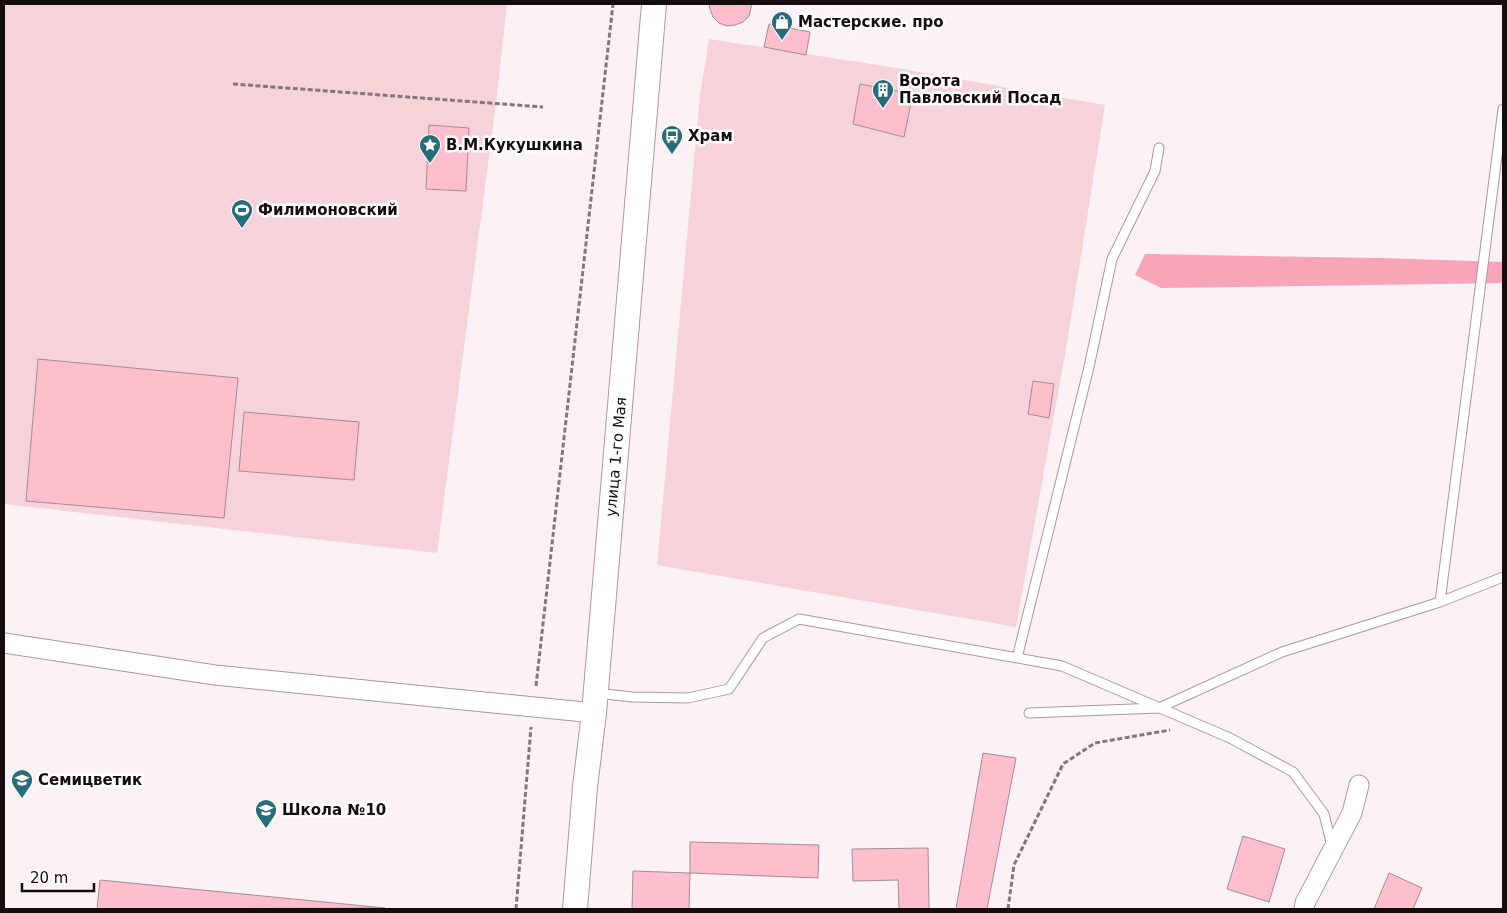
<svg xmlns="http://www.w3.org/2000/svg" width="1507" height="913" font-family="'DejaVu Sans',sans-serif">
<rect width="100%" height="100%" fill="#fcf1f4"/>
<!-- green -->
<path fill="#f6d2d9" d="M4,4H507L496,103L437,553L4,504Z
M709,39L891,67L1105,105L1067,343L1016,627L657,565L700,95Z"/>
<!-- forest -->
<path fill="#f8a5b9" d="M1145,254L1380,258L1503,262V283L1161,288L1135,275Z"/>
<!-- building -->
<path fill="#febecc" stroke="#a48c91" d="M709,4H752L749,16L743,22L735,25L727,26L719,23L713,17L710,9Z
M769,24L810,32L806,55L764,47Z
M860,84L913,94L904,137L853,124Z
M429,125L469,128L466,191L426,189Z
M38,359L238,378L224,518L26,501Z
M1033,381L1054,384L1049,418L1028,414Z
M244,412L359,422L354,480L239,471Z
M983,753L1016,758L987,909H956Z
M1243,836L1285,849L1269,902L1227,889Z
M690,842L819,845L818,878L690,873Z
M928,848L929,909H899L898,880L853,881L852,849Z
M633,871L690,873L689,909H632Z
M1389,873L1422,888L1413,909H1374Z
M100,880L385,908L97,909Z"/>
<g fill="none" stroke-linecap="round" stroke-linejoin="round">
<!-- service casing -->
<g stroke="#af969b" stroke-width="11">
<path id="service" d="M1440,602L1503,109
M1017,658L1089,367L1112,259L1155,171L1159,148
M596,693L632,697L688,698L729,689L763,638L799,619L1062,666L1230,738L1293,772L1324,814L1332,846
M1029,713L1159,708L1282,652L1440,602L1503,577"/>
</g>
<!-- minor casing -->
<g stroke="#af969b" stroke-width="21">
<path id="minor" d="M4,643L215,675L594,713
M1304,909L1305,903L1352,813L1359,785"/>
</g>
<!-- tertiary casing -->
<g stroke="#af969b" stroke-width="26">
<path id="tertiary" d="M575,909L585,787L594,713C614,476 636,240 654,4"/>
</g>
<!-- path -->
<path stroke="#82787b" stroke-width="3" stroke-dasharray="5 2.5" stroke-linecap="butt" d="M233,84L543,107
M536,686L613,4
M516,909L531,727
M1008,909L1014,865L1063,764L1095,743L1170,730"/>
<!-- service -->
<use href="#service" stroke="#fff" stroke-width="9"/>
<!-- minor -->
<use href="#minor" stroke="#fff" stroke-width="19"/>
<!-- tertiary -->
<use href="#tertiary" stroke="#fff" stroke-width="24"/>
</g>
<!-- icons -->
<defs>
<g id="shop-pin" transform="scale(1.125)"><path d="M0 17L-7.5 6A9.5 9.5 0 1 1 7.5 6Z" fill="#266c7a" stroke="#fff"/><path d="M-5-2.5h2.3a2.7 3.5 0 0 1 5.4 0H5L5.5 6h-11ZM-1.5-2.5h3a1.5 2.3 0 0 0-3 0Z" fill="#fff"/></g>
<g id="building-pin" transform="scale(1.125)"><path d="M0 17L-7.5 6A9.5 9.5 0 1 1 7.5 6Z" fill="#266c7a" stroke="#fff"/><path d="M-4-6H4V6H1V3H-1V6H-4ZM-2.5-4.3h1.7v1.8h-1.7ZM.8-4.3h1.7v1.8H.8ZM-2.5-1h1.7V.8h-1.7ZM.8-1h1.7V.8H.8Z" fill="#fff"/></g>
<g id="bus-pin" transform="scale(1.125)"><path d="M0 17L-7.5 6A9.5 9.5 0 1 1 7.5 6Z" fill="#266c7a" stroke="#fff"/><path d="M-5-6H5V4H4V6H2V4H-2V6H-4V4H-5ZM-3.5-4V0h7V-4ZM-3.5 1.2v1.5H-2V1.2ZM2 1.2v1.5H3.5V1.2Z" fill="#fff"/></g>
<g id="sight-pin" transform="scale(1.125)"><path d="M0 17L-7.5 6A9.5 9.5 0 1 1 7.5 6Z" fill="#266c7a" stroke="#fff"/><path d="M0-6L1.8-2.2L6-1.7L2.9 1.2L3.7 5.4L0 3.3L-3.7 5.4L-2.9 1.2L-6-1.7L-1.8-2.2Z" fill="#fff"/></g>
<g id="stadium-pin" transform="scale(1.125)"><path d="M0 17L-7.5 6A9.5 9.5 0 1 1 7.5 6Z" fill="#266c7a" stroke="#fff"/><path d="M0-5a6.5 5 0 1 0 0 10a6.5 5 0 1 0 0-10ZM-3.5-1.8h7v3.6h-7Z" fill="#fff"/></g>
<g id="school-pin" transform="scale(1.125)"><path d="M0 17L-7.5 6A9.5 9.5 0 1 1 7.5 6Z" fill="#266c7a" stroke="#fff"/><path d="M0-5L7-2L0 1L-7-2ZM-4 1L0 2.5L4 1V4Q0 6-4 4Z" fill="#fff"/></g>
</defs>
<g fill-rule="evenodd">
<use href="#shop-pin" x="782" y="22"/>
<use href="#building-pin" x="883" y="90"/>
<use href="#bus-pin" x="672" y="136"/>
<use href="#sight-pin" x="430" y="145"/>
<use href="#stadium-pin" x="242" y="210"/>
<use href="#school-pin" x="22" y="780"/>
<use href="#school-pin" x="266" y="810"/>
</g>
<g text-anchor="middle" stroke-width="5" stroke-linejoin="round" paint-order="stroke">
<!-- poi labels -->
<g font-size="15" font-weight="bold" fill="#150c0e" stroke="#fff" text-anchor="start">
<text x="798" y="27">Мастерские. про</text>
<text x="899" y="86">Ворота<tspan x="899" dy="17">Павловский Посад</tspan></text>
<text x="688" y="141">Храм</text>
<text x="446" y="150">В.М.Кукушкина</text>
<text x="258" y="215">Филимоновский</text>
<text x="38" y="785">Семицветик</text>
<text x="282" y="815">Школа №10</text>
</g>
<!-- street labels -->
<g font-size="15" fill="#150c0e" stroke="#fff">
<text transform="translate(616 457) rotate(-85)" y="5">улица 1-го Мая</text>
</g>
</g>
<!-- border -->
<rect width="1507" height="913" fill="none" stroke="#150c0e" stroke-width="10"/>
<!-- scale -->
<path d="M22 883v8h72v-8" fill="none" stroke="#150c0e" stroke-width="2.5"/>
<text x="30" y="883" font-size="15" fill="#150c0e" stroke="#ffffff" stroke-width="4" paint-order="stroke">20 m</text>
</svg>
